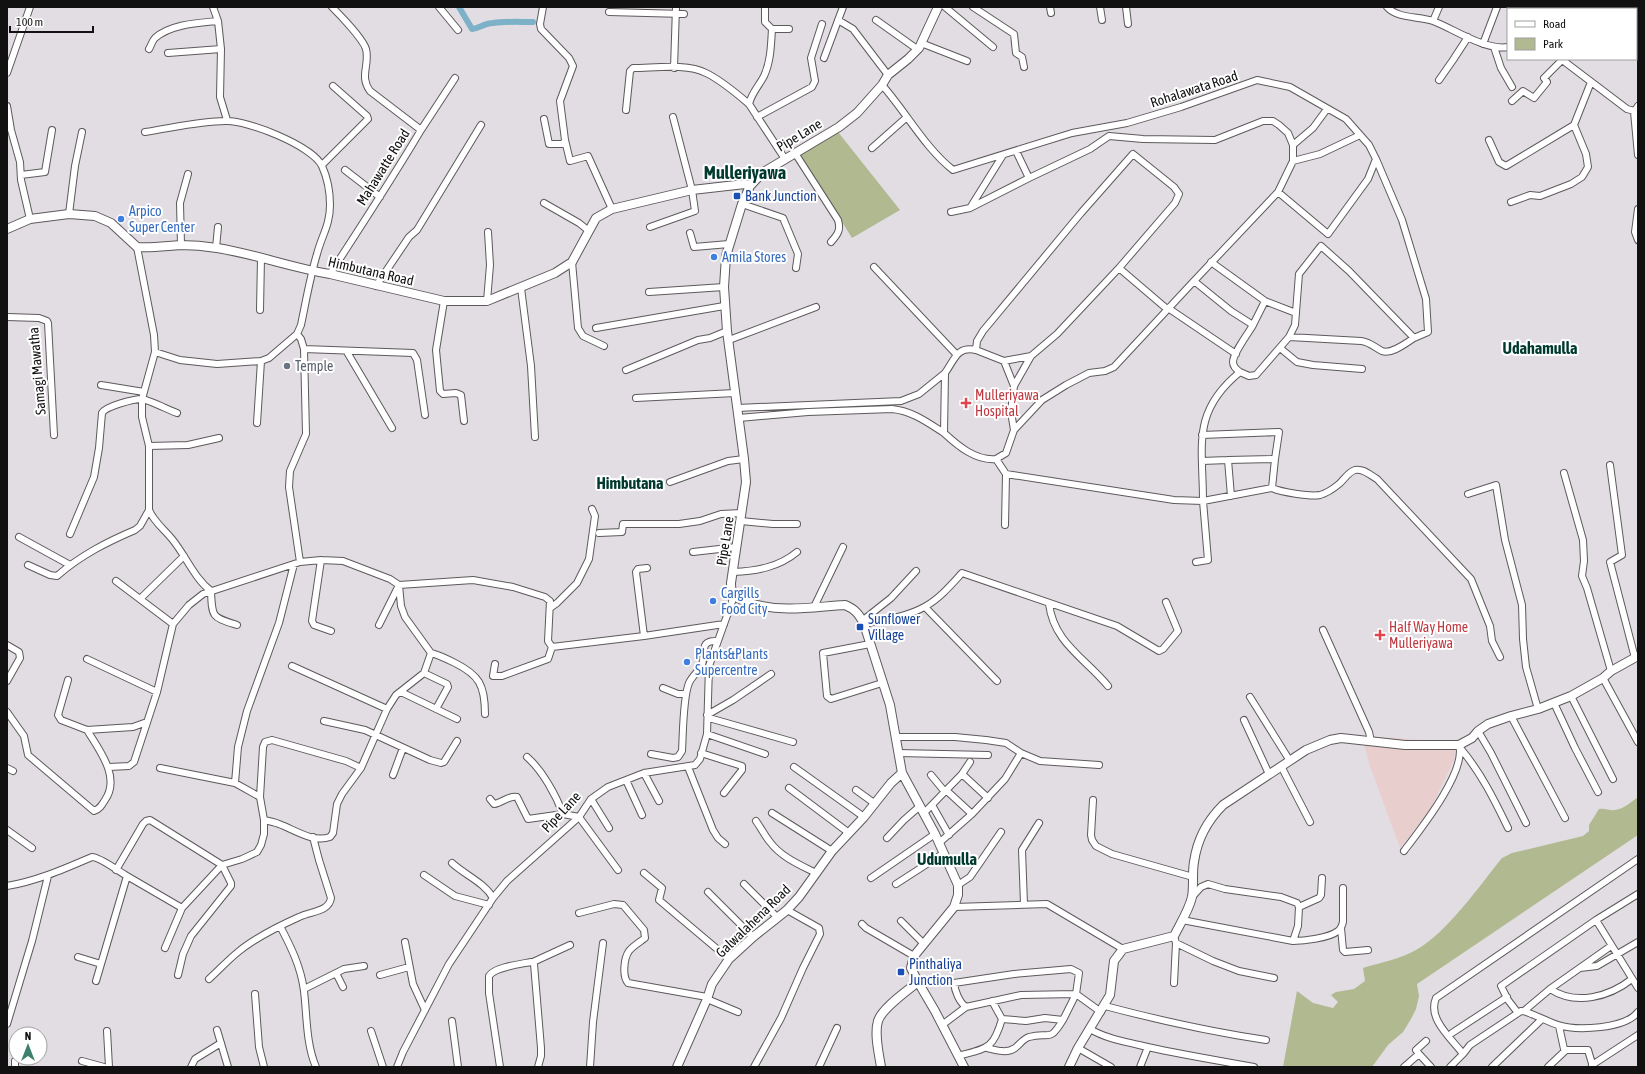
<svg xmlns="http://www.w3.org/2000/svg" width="1645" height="1074" font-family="'Asap Condensed',sans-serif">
<rect width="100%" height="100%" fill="#e2dde2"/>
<!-- industrial -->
<path fill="#e9cece" d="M1362,736L1456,742L1454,760L1430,810L1400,848L1370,766Z"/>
<!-- green -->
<path fill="#b1b990" d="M838,132L900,210L852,238L800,154Z
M1638,797V835L1417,984L1419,996L1416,1009L1411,1019L1403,1032L1388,1045L1372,1067H1283L1297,991L1313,1003L1333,1008L1338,1002L1331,995L1336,992L1354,989L1365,981L1363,968C1379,963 1403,958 1416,950C1447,933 1480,885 1502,858L1512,853L1583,836L1589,831V825L1599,809C1605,808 1610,811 1615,810C1624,809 1631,802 1638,797Z"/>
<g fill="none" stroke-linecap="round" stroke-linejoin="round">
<!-- canal -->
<path stroke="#7cb1c7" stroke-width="6" d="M459,7L472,29C480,28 485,23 493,23C506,21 520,22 533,22"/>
<!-- street casing -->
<g stroke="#5d595c" stroke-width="8">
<path id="street" d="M213,7L218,21L221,49L220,97L227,120
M439,7L458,30
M543,7L540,24L541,29L569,58L573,66L560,101L565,140L570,161L588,156L612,209
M765,7V22L772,29H789
M945,7L993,47
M973,7L1014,34L1016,53L1022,57L1024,67
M1050,7L1051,13
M1100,7L1102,20
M1126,7L1128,24
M1387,7C1398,19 1419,16 1433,21C1454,29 1486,51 1508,47
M1542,7V9
M609,12L684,14
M838,20L853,29L888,75
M876,20L917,49
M1433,21L1439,7
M772,29C771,44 771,61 764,76C759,86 752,92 749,104L785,159
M921,43L967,61
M1483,44L1497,7
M1494,47L1501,68L1512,87
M149,49C151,46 152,41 155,38C171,24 198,23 218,21
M168,53L221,49
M824,58L843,7
M1561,59L1627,109L1638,112
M674,68L676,7
M7,73L30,7
M1439,80L1453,60L1468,37
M882,85C906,112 925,148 953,170L1072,133L1127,123L1181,107L1257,80L1290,87L1346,119L1369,145L1376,159L1368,179L1328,234L1278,192
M1512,101L1523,91L1534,98L1547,82L1544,78L1562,60
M7,106L11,130L20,162L21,180L30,219
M1638,106L1634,112L1638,155
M626,110L630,71L633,68C654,68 687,63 706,73C721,80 736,93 749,104
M757,117L812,87L815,81L811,58L822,24
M544,119L549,144H563L565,140
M421,130L455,78
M145,132C172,128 199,121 226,121C247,120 313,146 322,166C327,177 330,193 330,205C330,225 322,235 317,254C310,277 306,301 301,325L297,334L301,339L304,349L306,434L290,471L289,487L300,562
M1489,140L1499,162L1506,166L1574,125L1591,82
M1293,145L1313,128L1327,109
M872,148L907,117
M1016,151L1029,178L1090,149L1109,136L1143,139L1215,140L1263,121H1273L1279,125L1288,133L1293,145V161L1278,192L1194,281
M795,153L838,220C841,230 838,234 831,242
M1293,161L1320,154L1360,135
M322,165L368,119L367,116L333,86
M345,170L380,197
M21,175L45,172L52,130
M1511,202L1530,195L1540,196L1571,184L1582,177L1588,167L1586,154L1574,125
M544,203L579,223L589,231
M742,204L783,218L798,254L796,268
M970,208L1003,155
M1638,209L1635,232L1638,240
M951,212L970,208L1029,178
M69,214L75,166L82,132
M650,227L695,211L692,190L673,117
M690,233L694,247L729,244
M181,245L180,203L188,174
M137,247L154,335L155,352L142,399V417L149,446V510C154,522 164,529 172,539C186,556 194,578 211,591
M216,248L218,227
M572,262L578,328L583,336L604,346
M1211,262L1265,301L1296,313
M874,267L957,355
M1119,268L1167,309
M330,274C361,226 392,179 421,130L370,91C359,76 370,65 366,49C363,39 340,15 332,7
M376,286L409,237L417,230L481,125
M521,288L531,366L535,437
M649,292L724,287
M444,301L436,350L440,391L443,394L456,393L461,395L464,421
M487,301L490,265L488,232
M1168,308L1236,354
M260,310L261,258
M7,317L39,318L47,321L48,323L54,435
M1253,325L1265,301
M596,328L724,306
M1289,337L1361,341C1370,342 1374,347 1382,351C1391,355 1406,343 1414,338
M729,340L816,307
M1280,348L1297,362L1313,365L1362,369
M304,349L413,353L417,360L425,415
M155,352L180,360L217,364L261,361L269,358L297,334
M347,352L392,428
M1004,361L1031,356L1057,334L1119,268L1175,203L1179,194L1174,187L1133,154L1081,213L983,331L977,341L976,350L1004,361L1014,386
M626,370L698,340L710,338L727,331
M945,373C955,359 957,346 976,350
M101,385L144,392
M636,398L735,393
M737,408L901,401L919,394L945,373L944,433C927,422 912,411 892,409L808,412L739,418
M257,423L261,361
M1014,430L1011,412L1014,386L1031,356
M944,433C958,446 976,461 996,459L1006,474L1005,525
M1202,435L1279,432L1275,459
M149,446L188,445L219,438
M996,459L1006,453L1014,430L1042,400L1066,385L1089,373L1105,371L1114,367L1194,281L1231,311L1253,325C1248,334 1233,353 1233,362C1233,367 1237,370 1240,372
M1202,461L1228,460
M1610,465L1622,555L1610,562L1635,658
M1564,473L1583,540L1584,561L1582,576L1587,588L1611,671
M1006,474L1174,500L1203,501L1208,560L1196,562
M670,482L728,461L744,459
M1272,488C1281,492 1310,497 1320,495C1327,493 1333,489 1339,484C1344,480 1348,472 1355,470C1363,468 1370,475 1377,479L1471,579L1490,626L1492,641L1500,657
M1468,494L1496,485L1505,540L1522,605L1523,639L1526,667L1538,709
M1231,496L1228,460L1275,459L1272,488L1203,501C1203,446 1191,412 1240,372L1249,376L1256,375L1289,337L1295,325L1299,274L1321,246L1349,271L1414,338L1428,332L1426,299L1402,220L1376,159
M741,521L773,524H797
M599,533L622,532L623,524H679L700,521L721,514L742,513
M70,534L94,477L99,448L102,413C106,406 134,399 142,399C149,400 169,410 177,413
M19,537L70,565
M693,552L737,547
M321,560L312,621L314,625L331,631
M28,565L50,575L57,576C81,555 107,542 135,530L140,526L149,510
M733,572C757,571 779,567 797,552
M116,581L173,624
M211,591C212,618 212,617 237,625
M140,599L184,556
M1049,604C1054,643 1085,658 1108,686
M814,607L843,547
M925,607L997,681
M550,608L557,603L577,583L589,559L595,516L592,509
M862,621L891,598L916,571
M864,624C884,619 908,617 926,606C940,598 951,585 962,573L1117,626L1159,651L1163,649L1178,631L1166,602
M379,625L399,585
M1323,630L1369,732L1371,741
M644,636L636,572L638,569L647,568
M870,644L823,653L827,696L831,699L882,683
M7,645L19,652L20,658L7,681
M431,653C439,655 447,659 455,663C479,675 485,685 485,714
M87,659L157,692
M495,664L493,676H502L548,659L552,647
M292,666L387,709
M424,673L447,684L448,687L436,709
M771,674L733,700L707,715L709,718L793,742
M1603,678L1638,742
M68,680L58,715L61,720L87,730L133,727L147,722
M663,688L678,694H686
M401,692L457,719
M1571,696L1613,779
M1250,697L1290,761
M1554,703L1575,748L1598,792
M7,712L24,736L28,755L94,811C100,809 102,805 105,800C121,777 99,750 87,730
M1511,716L1565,818
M1244,720L1269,774
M324,721L365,730L430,760L441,763L444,762L457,741
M1478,731L1491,753L1526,823
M707,734L765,754
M896,737H955L986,740L1006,743L1021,753L1040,761L1099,765
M1461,749C1481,773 1494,799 1508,828
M701,753L742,766V770L724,793
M898,753L988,755
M651,754L673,758L678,757L682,751C683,734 683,697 689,683C692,676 699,671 702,665C706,652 699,640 717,641
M1281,766L1310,822
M109,767L129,766L134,762L157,692L173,624L189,605L203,594L300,562L321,560L343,561L390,579L399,585L473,580L513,587L545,597L550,601L548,641L552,647L644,636L724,624
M688,767L713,830L718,838L725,844
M794,767L864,817
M7,768L13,771
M160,768L235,783
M644,773L659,801
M962,774L970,762
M393,775L403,748
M931,775L945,792
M626,780L642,815
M789,788L849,833
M856,790L874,803
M947,791L972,814
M260,797L263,747L265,742L272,740L346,761L361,768
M490,799L494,804C502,803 509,795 517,797L528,819L563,814C556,795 542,770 527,757
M591,799L609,828
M1093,800L1091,835L1092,840L1096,846L1112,854L1193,877
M932,805L949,835
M772,813L832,851
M924,813L962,774L988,798
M563,814L579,817L618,870
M264,820C269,821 274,822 279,824C295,830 313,843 330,837L333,833L337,804L342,794L361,768L387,709L396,695L424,673L431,653L405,617L401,606L399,585
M756,821C761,828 765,836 770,842C781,857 800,865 816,873
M7,830L32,848
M887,838L904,820L920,806
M939,843L972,814L1005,779L1021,753
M1404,851C1420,830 1467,771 1459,745
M452,863C465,875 485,883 493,898
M116,870L143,824L146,821L150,820L222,865L231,883V886L191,936L183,954L178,975
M644,873L662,888L659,900L729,959
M424,875L455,896L489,905
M871,878L935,834
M744,884L777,917
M896,884L944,853
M958,885L970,877L1001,832
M7,886C37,881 64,869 92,857C100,857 118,871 127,876
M708,892L753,937
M1192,897L1201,887L1208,884L1225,889L1281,897L1297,903L1299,907L1298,926L1293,941
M1024,904L1022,850L1039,823
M954,907L1047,904L1123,949
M1299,907L1319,898L1321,895L1322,878
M579,913L614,904L623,905L644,930L645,938C640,942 633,946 629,951C624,958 622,976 628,983L707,997
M1182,920L1293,941C1304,941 1329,938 1338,931C1341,929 1342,926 1343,922V888
M1596,920L1638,988
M901,921L924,944
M862,924L866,928L914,956
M280,926C291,947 301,967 304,991C307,1016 306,1044 316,1067
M1341,928L1343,950L1345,952L1368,950
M1174,936L1176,943L1213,961L1239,971L1274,978
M405,942L413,984L425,1010
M165,948L182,908
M78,957L101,964
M533,962L570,945
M1580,968L1597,966L1638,942
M336,973L343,987
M380,975L409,967
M209,979C219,970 228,960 238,952C256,937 279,926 299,917C311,911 329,912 331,898L319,860L313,837
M96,981L127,876L182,908L222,865L242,859L257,852L261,845L264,834V820L260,797L235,783L238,747L247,711L279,623L294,564
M1174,983L1176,943
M304,989L344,969L364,966
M1550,989C1576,1006 1609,997 1632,979
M255,994L259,1047L264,1067
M707,999L738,1012
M1105,1006C1158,1020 1212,1032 1266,1040
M966,1007C959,1002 955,991 954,983L1014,974L1071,969L1079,973L1076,994L1063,1020L1045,1018L1026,1021L1002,1019L992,1001
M1524,1011L1550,989L1611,946
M1518,1013L1508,1000L1501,986L1596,920L1638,894
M452,1021L458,1067
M7,1024L32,941L48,876
M942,1025L966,1007L1021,995L1076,994L1101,1012
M1559,1026L1564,1049L1566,1050H1588L1593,1067
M1090,1029C1105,1038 1122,1041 1139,1045C1177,1054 1216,1060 1254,1067
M217,1030L228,1067
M107,1031L109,1067
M371,1031L383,1067
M1452,1033L1507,997
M987,1048C995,1050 1007,1054 1015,1048C1020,1044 1023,1039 1029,1037C1051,1031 1048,1044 1063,1020
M1078,1048L1111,1067
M1419,1054L1431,1067
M1463,1054L1470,1045L1521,1011C1526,1010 1550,1023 1558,1025C1577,1031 1625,1029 1638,1012
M958,1056C987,1048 993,1050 1002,1019
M82,1061L104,1067
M1592,1065L1638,1035
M15,1067V1061
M191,1067L195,1059L221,1043
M397,1067L403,1052L449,964L493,898L507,881L579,817L591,799L608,787L644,773L695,765L700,759L707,734L709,666L734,596
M500,1067L489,993V976C494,967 521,964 531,962L534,964L541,1048V1056L538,1067
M590,1067L593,1022L603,943
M754,1067L781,1018L803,968L820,934L819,928L787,910
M819,1067L837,1028
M1140,1067L1148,1047
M1404,1067L1419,1054L1416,1050L1426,1041
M1450,1067L1463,1054C1452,1039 1427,1019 1436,998L1638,859
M1492,1067L1541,1020
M1548,1067L1566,1050"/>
</g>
<!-- secondary casing -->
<g stroke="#5d595c" stroke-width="10">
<path id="secondary" d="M938,7L919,48L908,59L888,75L882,85L857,113L839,127L762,173L750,186L742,204L726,256L724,287L727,331L744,459L746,482L731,583C731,587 731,592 734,595C737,599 745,601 750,603C783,613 812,607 845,605C855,609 859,614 864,624L890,705L902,773L935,834L958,885V895L954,907L914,956L911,968L918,982L935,1011L964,1067
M7,229L30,219L69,214L95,216L111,223L137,247C152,248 165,246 180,245C192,245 205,246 217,248C255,254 292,268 330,274L444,301H487L555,273L572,262L596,218L612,209L692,190L745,184L750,186
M677,1067L707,999L712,984L729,959L753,937L787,910L799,897L832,851L864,817L891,783L902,773
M881,1067C879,1054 874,1034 878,1021C882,1008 907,991 918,982
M1069,1067L1078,1048L1110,995L1114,961L1123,949L1174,936C1180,924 1189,910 1192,897C1194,886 1192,873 1194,862C1197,840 1207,821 1223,805L1306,750L1330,740L1341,738L1405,745H1459L1472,738L1478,731L1488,724L1511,716L1538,709L1571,696L1603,678L1611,671L1638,656"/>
</g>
<!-- street -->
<use href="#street" stroke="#fff" stroke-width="6"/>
<!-- secondary -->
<use href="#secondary" stroke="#fff" stroke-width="8"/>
</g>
<!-- markers -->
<g fill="#1a4fb4" stroke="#fff" stroke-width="1.5">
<rect x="733" y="192" width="8" height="8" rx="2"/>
<rect x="856" y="623" width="8" height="8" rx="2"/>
<rect x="897" y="968" width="8" height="8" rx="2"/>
</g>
<g fill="#3f7fe0" stroke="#fff" stroke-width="1.5">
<circle cx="121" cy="219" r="4"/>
<circle cx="714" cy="257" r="4"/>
<circle cx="713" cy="601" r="4"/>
<circle cx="687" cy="662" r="4"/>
</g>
<circle fill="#6b7280" stroke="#fff" stroke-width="1.5" cx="287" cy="366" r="4"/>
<g fill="#e0444e" stroke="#fff" stroke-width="1.5">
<path d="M964 397h4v4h4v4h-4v4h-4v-4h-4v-4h4z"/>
<path d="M1378 629h4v4h4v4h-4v4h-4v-4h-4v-4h4z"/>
</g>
<g text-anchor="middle" stroke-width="4" stroke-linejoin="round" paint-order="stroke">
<!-- street labels -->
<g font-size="14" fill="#121112" stroke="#fff">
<text transform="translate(1194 89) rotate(-18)" y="5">Rohalawata Road</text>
<text transform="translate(799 135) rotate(-31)" y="5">Pipe Lane</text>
<text transform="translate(383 167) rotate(-58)" y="5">Mahawatte Road</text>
<text transform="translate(371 271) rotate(13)" y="5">Himbutana Road</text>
<text transform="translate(37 371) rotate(-95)" y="5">Samagi Mawatha</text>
<text transform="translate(725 541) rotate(-81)" y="5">Pipe Lane</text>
<text transform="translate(561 812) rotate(-47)" y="5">Pipe Lane</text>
<text transform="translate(753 921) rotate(-44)" y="5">Galwalahena Road</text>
</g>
<!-- transit labels -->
<g font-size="14" fill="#164399" stroke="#fff" text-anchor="start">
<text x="745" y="201">Bank Junction</text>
<text x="868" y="624">Sunflower<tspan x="868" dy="16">Village</tspan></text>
<text x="909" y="969">Pinthaliya<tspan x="909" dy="16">Junction</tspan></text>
</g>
<!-- shop labels -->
<g font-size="14" fill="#366cbe" stroke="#fff" text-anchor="start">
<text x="129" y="216">Arpico<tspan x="129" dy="16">Super Center</tspan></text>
<text x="722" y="262">Amila Stores</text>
<text x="721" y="598">Cargills<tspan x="721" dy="16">Food City</tspan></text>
<text x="695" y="659">Plants&amp;Plants<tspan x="695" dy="16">Supercentre</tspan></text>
</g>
<!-- worship labels -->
<g font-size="14" fill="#5b616d" stroke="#fff" text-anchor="start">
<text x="295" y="371">Temple</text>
</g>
<!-- health labels -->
<g font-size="14" fill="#be3a42" stroke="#fff" text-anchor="start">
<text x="975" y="400">Mulleriyawa<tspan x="975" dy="16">Hospital</tspan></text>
<text x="1389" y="632">Half Way Home<tspan x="1389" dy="16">Mulleriyawa</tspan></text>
</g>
<!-- quarter labels -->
<g font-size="16" font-weight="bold" fill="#003a2f" stroke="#fff">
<text x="1540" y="354">Udahamulla</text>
<text x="630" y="489">Himbutana</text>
<text x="947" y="865">Udumulla</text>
</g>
<!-- district labels -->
<g font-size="18" font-weight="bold" fill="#003a2f" stroke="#fff">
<text x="745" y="179">Mulleriyawa</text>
</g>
</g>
<!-- border -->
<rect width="1645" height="1074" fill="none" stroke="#121112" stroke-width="16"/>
<!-- legend -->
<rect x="1507" y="8" width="130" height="52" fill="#ffffff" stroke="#a0a0a0"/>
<rect x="1515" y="21" width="20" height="6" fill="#ffffff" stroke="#a0a0a0"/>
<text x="1543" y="28" font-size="12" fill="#121112">Road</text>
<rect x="1515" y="38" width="20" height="12" fill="#b1b990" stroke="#a0a0a0"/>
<text x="1543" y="48" font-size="12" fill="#121112">Park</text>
<!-- north arrow -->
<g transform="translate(28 1046)"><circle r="19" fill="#ffffff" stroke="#a0a0a0"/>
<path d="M0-3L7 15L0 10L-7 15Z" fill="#3e7f6f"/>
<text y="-6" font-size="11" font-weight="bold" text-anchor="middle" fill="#121112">N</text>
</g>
<!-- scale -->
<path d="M10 26v6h83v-6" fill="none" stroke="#121112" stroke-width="2"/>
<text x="16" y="26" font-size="12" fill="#121112" stroke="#ffffff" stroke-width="3" paint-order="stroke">100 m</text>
</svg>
